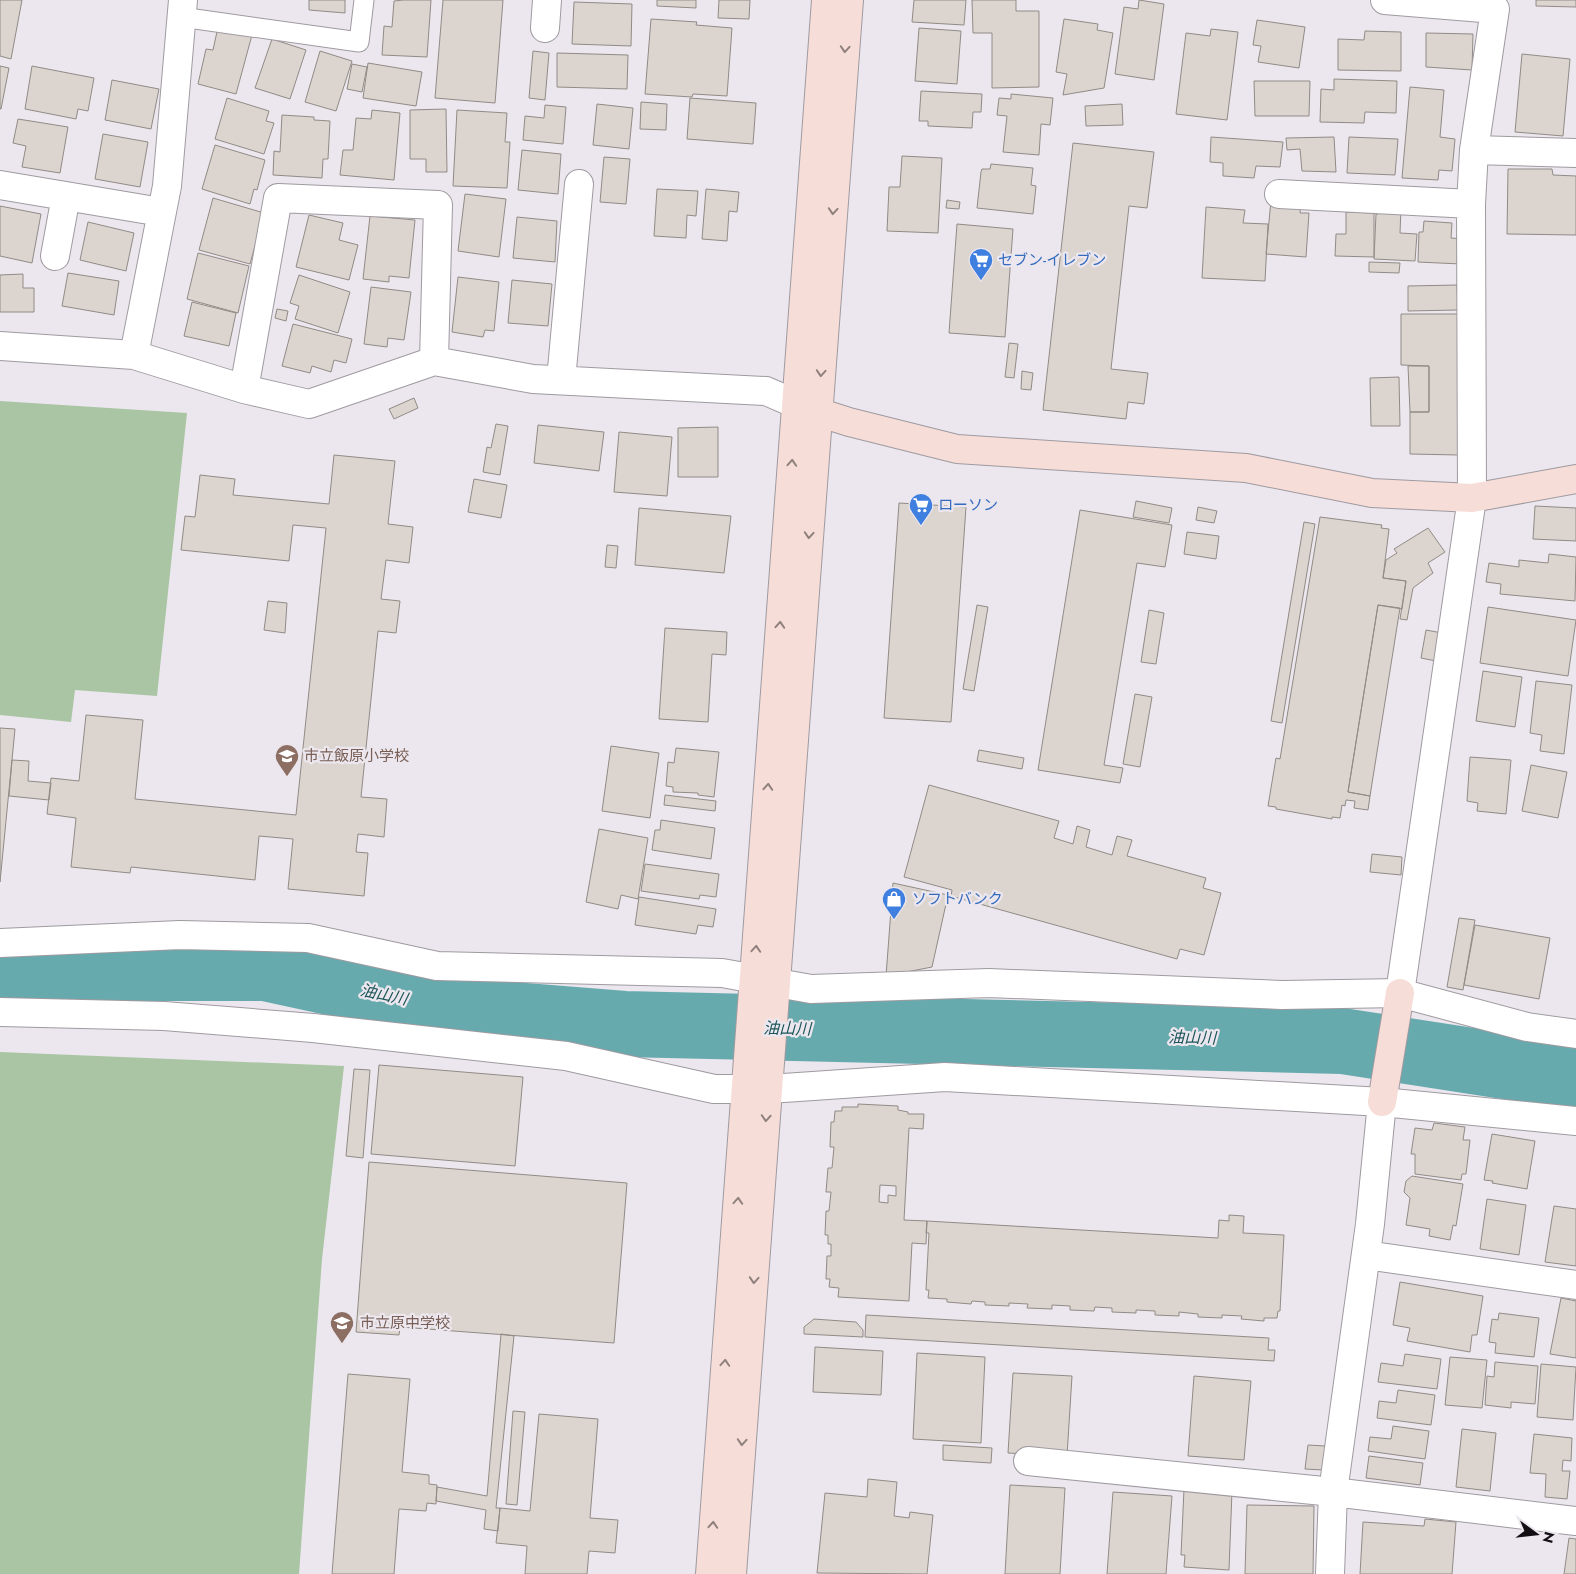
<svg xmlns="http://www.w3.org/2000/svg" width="1576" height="1574" font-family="Jost,'Noto Sans JP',sans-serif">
<rect width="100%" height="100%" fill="#ece7ee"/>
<!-- green -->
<path fill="#a9c5a3" d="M0,401L187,413L157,696L75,690L71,722L0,715Z
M0,1052L344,1066L322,1259L299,1574H0Z"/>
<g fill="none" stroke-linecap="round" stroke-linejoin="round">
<!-- river -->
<path stroke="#66aaae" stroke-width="66" d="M0,968H265L464,1011L624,1024L1342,1041L1576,1077"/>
</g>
<!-- building -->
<path fill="#dbd4cf" stroke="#918b86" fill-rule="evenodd" d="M0,0H22L11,59L0,56Z
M309,0H345V13L309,10Z
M403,0H431L427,57L382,55L384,26L392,27L394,1Z
M443,0H503L495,103L435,98Z
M657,0H696V8L657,6Z
M719,0H750L749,19L718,18Z
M914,0H966L964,25L912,22Z
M972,0H1016V11H1039V87L992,88V33H973Z
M1139,0L1164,4L1154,80L1115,74L1124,7L1138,9Z
M1536,0H1576V7L1536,6Z
M574,2L632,4L631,46L572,44Z
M651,19L697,22L696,25L732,28L727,96L693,94L692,97L645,94Z
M1064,19L1098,24L1097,30L1113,33L1104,88L1063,95L1067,74L1056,72Z
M1257,20L1305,27L1299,68L1258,62L1261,46L1253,45Z
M218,27L252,35L236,94L198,84L206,49L213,50Z
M919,28L961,31L957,84L915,81Z
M1211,29L1238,32L1227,120L1176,114L1186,33L1210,36Z
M1365,31L1401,32V71L1338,70V39L1364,40Z
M1426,33L1473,34L1472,70L1426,67Z
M272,39L306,50L290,99L255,88Z
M320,51L352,61L336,111L305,102Z
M533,51L549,53L545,100L529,98Z
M557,53L628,55L627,89L557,87Z
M1522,54L1570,59L1563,136L1515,132Z
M368,63L422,72L416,106L363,98Z
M352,64L367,67L362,92L347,89Z
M0,66L9,68L1,109H0Z
M32,66L94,78L88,111L78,109L76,119L25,109Z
M1334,79L1397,81L1396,113L1365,112L1364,123L1320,122L1321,89L1334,90Z
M112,80L159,89L151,129L105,120Z
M1254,81H1310L1309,116H1255Z
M1410,87L1444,90L1440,137L1455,139L1452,171L1439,170L1438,180L1402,178Z
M921,91L982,94L981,112H973L972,128L928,126V121H919Z
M1011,94L1053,98L1050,125L1041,124L1039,155L1003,152L1007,116L997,115L999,98L1011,99Z
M227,98L269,111L266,121L274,123L264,154L215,139Z
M690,98L756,103L753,144L687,139Z
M641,102L667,104L666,130L640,129Z
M597,104L633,108L629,149L593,145Z
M1122,104L1123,125L1086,126L1085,106Z
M545,105L566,107L563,144L523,140L525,116L544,118Z
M446,109L447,172H426V159H410V110Z
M372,110L400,113L394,180L340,175L343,150H353L356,118L371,119Z
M457,110L507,113L505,142H510L507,188L453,186Z
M282,115L314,117V120L330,121L328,159H323L322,178L273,175L274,151L280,152Z
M18,119L68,127L60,173L22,167L26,146L13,143Z
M103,134L148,142L140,187L95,179Z
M1211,137L1283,142L1280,167L1256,166L1254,178L1223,176V163L1210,162Z
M1334,137L1336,172L1302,171L1300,149L1287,150L1286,138Z
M1349,137L1398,139L1395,175L1347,173Z
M1073,143L1154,152L1147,208L1129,206L1111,369L1148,373L1144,404L1128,402L1126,419L1043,410Z
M215,145L265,160L257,190L254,189L250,204L202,189Z
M522,150L561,154L558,194L518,190Z
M902,156L942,158L938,233L887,231L889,187H900Z
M604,157L630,159L626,204L600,202Z
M991,164L1033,168L1031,185L1036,186L1033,214L977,208L981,172L982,169H990Z
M1508,169H1552L1553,175L1576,176V235L1507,234Z
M657,189L698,191L696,216L687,215L686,238L654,236Z
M706,189L739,192L737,212L729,211L727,241L702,239Z
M465,194L506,199L499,257L458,251Z
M213,198L264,213L250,264L199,250Z
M947,200L960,202L959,209L946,208Z
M1271,200L1301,202L1300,213H1309L1306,257L1266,254Z
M0,206L41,214L32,263L0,256Z
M1206,207L1245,210L1243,223L1268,224L1265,281L1202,278Z
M1379,208H1401L1400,233L1417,234L1415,261L1374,259L1376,214H1378Z
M1346,212L1374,213V257L1335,256L1336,234H1346Z
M309,215L343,223L339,240L358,245L349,280L296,267Z
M370,216L415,220L409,278L389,276V282L363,279Z
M517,217L557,221L555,262L513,258Z
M1424,221L1452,223L1451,238L1463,239L1461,264L1418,262L1419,232H1423Z
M88,222L134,233L126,271L80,260Z
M957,224L1013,229L1005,337L949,333Z
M198,253L249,266L238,313L187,299Z
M1369,262L1400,263L1399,273L1369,272Z
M68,273L119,281L114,315L62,306Z
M23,274V288H34V312H0V275Z
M299,275L350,292L338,333L295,319L299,306L290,303Z
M458,277L499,282L494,331L485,330L483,337L452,332Z
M512,280L552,284L548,326L508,323Z
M1457,285L1458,310L1408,311V286Z
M371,287L411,292L404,340L388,338L387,347L364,344Z
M192,302L236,313L229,346L184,336Z
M277,309L288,311L286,321L275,318Z
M1401,314H1459V455L1410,454V412H1429V366L1401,365Z
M293,324L352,339L346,363L334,360L331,372L312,366L310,373L282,366Z
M1009,343L1018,344L1014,378L1005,377Z
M1408,366H1429V412H1410Z
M1022,371L1033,373L1031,390L1021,389Z
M1399,377L1400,426H1371L1370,378Z
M414,398L418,408L394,419L389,409Z
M496,424L508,426L500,475L483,472L487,447L491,448Z
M538,425L604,432L599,471L534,463Z
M718,427V477H678V428Z
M619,432L672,437L667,496L614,492Z
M334,455L395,461L388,524L413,527L409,563L386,560L381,599L400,601L396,633L378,631L361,797L387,799L384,837L358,834L356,852L368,853L364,896L288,889L293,839L259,836L255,880L131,867L130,873L71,867L76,818L47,814L51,778L79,781L86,715L143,720L135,799L296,815L326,528L293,525L289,561L181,550L185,516L195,517L200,475L235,479L233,495L329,504Z
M474,479L507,485L501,518L468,512Z
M1136,501L1172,508L1169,523L1133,517Z
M899,503L966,507L951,722L884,718Z
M1535,506L1576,508V541L1533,539Z
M1198,507L1217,511L1214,523L1196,520Z
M639,508L731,516L724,573L635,565Z
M1080,510L1172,525L1165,567L1137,563L1104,765L1123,768L1120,783L1038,770Z
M1320,517L1382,525L1381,528L1389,529L1383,578L1406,581L1402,609L1378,605L1348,792L1370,796L1368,810L1354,808L1355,801L1346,800L1345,806L1342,805L1340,818L1332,817V819L1276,809V807L1268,806L1276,758L1280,759Z
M1304,522L1315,524L1282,723L1271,721Z
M1428,528L1445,552L1428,563L1433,573L1413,588L1407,620L1400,619L1406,581L1383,578L1386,560L1397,553L1394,549Z
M1187,532L1219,536L1216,559L1184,554Z
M607,545L618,546L616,568L605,567Z
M1549,554L1576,557L1575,601L1500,594L1501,584L1486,582L1489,563L1519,567V560L1548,563Z
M268,601L287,603L285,633L264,630Z
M977,605L988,607L974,691L963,689Z
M1378,605L1400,608L1370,796L1348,792Z
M1488,607L1576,620L1568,676L1480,663Z
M1149,610L1164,613L1156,664L1141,662Z
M665,628L727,632L726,655L712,654L708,722L659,719Z
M1426,630L1442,633L1436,661L1421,658Z
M1483,671L1522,677L1515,727L1476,721Z
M1536,681L1572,685L1564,754L1540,751L1542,735L1530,733Z
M1135,694L1152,697L1140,767L1123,764Z
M0,728L15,729L0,882Z
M611,746L659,753L650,818L602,811Z
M676,748L719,752L714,797L698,795V793L673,792V787L666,786L668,762L674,763Z
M979,750L1024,758L1022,769L977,761Z
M1470,757L1511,760L1506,814L1477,811L1478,803L1467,801Z
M12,760L29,761L28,781L51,783L49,800L9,796Z
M1531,765L1567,772L1558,818L1522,811Z
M929,785L1059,821L1054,838L1073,844L1077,826L1090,830L1086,847L1112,855L1117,836L1132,840L1127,856L1206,878L1203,888L1221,893L1204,955L1180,949L1177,959L951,896L952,890L904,877Z
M665,795L716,801L715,811L664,805Z
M661,820L715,828L711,859L652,850L655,830H660Z
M599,829L648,838L638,899L621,895L618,909L586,902Z
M1372,854L1402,857L1401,875L1370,872Z
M645,864L719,874L716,897L700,895L699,899L641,891Z
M893,883L948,895L932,967L886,976Z
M639,897L716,909L713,927L698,925L696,934L635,925Z
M1459,918L1475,920L1463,990L1447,987Z
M1475,925L1550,938L1539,999L1464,985Z
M379,1065L523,1077L515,1166L371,1154Z
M354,1069L370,1070L363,1158L346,1156Z
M858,1104L898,1106V1110L908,1112V1114H924L923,1129L909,1128L904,1220L927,1221L926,1244L912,1243L909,1301L838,1297L839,1288L829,1287L830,1279H826L827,1256H831V1244H828V1235H825L826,1211H829L831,1192H826L828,1168H832L834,1147H830L831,1122H834L835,1111H842V1107H858ZM880,1185L896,1186V1196L888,1195V1203L879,1202Z
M1434,1123L1465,1127L1463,1140H1470L1466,1174H1462L1461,1180L1415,1174V1154H1411L1415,1128L1432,1130Z
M1492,1134L1535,1141L1527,1189L1492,1183L1493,1181L1484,1180Z
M369,1162L627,1183L614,1343L400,1327L399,1335L356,1332Z
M1412,1176L1463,1184L1456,1226L1453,1225L1450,1240L1429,1236L1430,1229L1406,1225L1410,1198L1404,1192L1406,1181Z
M1487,1199L1526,1205L1519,1255L1480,1249Z
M1554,1206L1576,1209V1266L1545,1262Z
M1229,1215L1244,1216L1243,1233L1284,1235L1280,1311H1278L1277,1318H1264V1321L1241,1319L1242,1316L1222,1315V1318L1198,1317V1314L1179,1312V1316L1155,1315V1311L1136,1310V1313L1112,1312V1308L1095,1307L1094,1311L1070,1310V1306L1052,1305V1309L1027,1308L1028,1304L1009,1303V1306L985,1305V1302L972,1301L971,1304L947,1302V1299L928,1298L929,1290H926L929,1233H926L927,1221L1218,1238L1219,1220L1229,1221Z
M1400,1282L1483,1296L1477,1335H1472L1470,1352L1407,1341L1410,1328L1393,1325Z
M1561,1298L1576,1301V1358L1550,1354Z
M1499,1313L1539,1318L1534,1357L1495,1353L1496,1343L1489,1342L1492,1319L1498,1320Z
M866,1315L1269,1338L1268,1350H1275L1274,1361L865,1337Z
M814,1319L856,1322L863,1330V1337L804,1334V1327Z
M501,1334L514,1336L496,1508H500L498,1531L484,1529L486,1510L436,1501L437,1487L487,1496Z
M815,1347L883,1351L881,1395L813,1392Z
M917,1353L985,1357L981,1443L913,1439Z
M1405,1354L1441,1359L1437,1389L1378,1382L1381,1363L1403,1366Z
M1450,1357L1487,1360L1482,1408L1445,1405Z
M1495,1362L1538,1366L1535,1404L1511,1402V1408L1485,1405L1487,1376L1494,1377Z
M1541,1364L1576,1367L1573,1420L1537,1417Z
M1013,1373L1072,1376L1067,1456L1008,1453Z
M348,1374L410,1379L402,1472L429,1475V1484L437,1485L436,1504L427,1503L426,1511L399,1509L394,1574H332Z
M1194,1376L1251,1381L1244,1460L1188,1456Z
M1398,1390L1435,1395L1431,1425L1377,1418L1379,1401L1396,1403Z
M513,1411L525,1412L517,1505L506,1504Z
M539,1414L598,1419L590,1518L618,1520L615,1553L589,1551L587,1574H525L527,1546L496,1543L500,1508L530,1511Z
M1393,1426L1429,1431L1425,1459L1368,1451L1370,1437L1391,1439Z
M1462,1429L1496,1433L1490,1491L1456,1487Z
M1534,1434L1572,1438L1571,1461L1563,1460L1562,1471H1570L1567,1499L1545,1497L1546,1474L1530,1473Z
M943,1445L992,1448L991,1463L943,1460Z
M1308,1445L1325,1446L1323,1470L1305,1469Z
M1369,1456L1423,1463L1420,1485L1366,1478Z
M868,1479L897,1482L894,1516L909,1518L910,1512L933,1515L927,1574L817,1573L825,1493L867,1497Z
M1010,1485L1065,1488L1060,1574H1005Z
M1184,1489L1232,1491L1229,1570L1184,1567L1185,1555H1181Z
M1113,1492L1172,1496L1166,1574H1107Z
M1247,1505L1314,1506L1313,1574H1245Z
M1425,1519L1456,1522L1452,1574H1360L1363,1522L1424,1526Z
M1569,1538L1576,1539V1574H1564Z"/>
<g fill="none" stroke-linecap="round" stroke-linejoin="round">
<!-- lane casing -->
<g stroke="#9f9aa0" stroke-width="21">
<path id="lane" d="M181,17L359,42L364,0"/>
</g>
<!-- street casing -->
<g stroke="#9f9aa0" stroke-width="30">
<path id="street" d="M1385,0L1495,9L1474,150L1471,204L1472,498L1400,993
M545,28L547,0
M1474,150L1576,153
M0,185L161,212
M1279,194L1471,204
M55,256L66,196
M0,346L134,355L244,389L309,404L434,361L533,379L766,391L796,404
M134,355L167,186L183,0
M561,380L579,184
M244,389L278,198L438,205L434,361
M0,943L180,935L308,938L437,966L722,973L811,989L989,983L1282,995L1400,993L1527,1027L1576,1034
M0,1012L164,1016L313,1028L566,1056L714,1089H769L945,1077L1382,1102L1576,1121
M1366,1255L1576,1285
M1028,1461L1333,1492L1576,1521
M1330,1574L1333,1492L1370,1224L1382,1102"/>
</g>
<!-- secondary casing -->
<g stroke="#9f9aa0" stroke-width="30">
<path id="secondary" d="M802,407L849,422L957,449L1246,468L1372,493L1472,498L1576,479
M1382,1102L1400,993
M710,1574L826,0
M732,1574L849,0"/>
</g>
<!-- lane -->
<use href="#lane" stroke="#fff" stroke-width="19"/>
<!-- street -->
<use href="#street" stroke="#fff" stroke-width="28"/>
<!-- secondary -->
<use href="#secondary" stroke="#f6ddd7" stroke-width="28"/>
</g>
<!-- one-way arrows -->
<defs><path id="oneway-chevron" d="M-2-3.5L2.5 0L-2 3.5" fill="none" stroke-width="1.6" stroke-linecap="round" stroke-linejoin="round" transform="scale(1.25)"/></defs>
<g stroke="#8f807e">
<use href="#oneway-chevron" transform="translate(845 49) rotate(94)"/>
<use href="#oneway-chevron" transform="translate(833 211) rotate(94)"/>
<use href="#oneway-chevron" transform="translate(821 373) rotate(94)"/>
<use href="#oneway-chevron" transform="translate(792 463) rotate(-86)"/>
<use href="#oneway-chevron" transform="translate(809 535) rotate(94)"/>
<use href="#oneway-chevron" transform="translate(780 625) rotate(-86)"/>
<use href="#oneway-chevron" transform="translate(768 787) rotate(-86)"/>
<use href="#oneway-chevron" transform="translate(756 949) rotate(-86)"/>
<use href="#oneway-chevron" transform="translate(766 1118) rotate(94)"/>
<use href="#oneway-chevron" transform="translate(738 1201) rotate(-86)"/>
<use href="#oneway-chevron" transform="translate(754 1280) rotate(94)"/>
<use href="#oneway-chevron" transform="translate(725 1363) rotate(-86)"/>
<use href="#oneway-chevron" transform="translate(742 1442) rotate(94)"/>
<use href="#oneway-chevron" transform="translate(713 1525) rotate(-86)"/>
</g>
<!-- icons -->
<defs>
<g id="supermarket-pin" transform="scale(1.25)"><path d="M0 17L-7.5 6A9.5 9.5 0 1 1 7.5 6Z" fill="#3f7fe0" stroke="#ece7ee"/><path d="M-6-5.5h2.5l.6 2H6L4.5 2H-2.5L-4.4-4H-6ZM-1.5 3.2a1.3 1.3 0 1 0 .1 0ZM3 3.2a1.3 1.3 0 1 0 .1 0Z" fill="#fff"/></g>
<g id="school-pin" transform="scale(1.25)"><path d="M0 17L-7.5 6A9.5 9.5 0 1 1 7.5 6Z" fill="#8d6e63" stroke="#ece7ee"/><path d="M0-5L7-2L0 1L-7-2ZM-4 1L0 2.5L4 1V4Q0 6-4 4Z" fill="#fff"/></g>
<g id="shop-pin" transform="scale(1.25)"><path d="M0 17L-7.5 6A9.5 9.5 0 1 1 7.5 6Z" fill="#3f7fe0" stroke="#ece7ee"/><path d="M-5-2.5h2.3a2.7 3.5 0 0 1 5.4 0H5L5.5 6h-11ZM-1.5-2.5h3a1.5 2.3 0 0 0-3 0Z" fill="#fff"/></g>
</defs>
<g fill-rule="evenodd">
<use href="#supermarket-pin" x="981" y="260"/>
<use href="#supermarket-pin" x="921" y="505"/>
<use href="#school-pin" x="287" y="756"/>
<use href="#shop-pin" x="894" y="899"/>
<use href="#school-pin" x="342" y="1323"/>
</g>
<g text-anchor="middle" stroke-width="4.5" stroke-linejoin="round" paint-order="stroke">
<!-- shop labels -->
<g font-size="15" fill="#366cbe" stroke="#ece7ee" text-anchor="start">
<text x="998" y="265">セブン-イレブン</text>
<text x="938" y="510">ローソン</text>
<text x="912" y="904">ソフトバンク</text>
</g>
<!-- education labels -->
<g font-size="15" fill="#785e54" stroke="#ece7ee" text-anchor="start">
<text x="304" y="761">市立飯原小学校</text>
<text x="360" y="1328">市立原中学校</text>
</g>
<!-- water labels -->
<g font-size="16" font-style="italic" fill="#1b5559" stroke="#ece7ee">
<text transform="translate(384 994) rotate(12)" y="6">油山川</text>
<text transform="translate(787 1028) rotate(1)" y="6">油山川</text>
<text transform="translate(1192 1037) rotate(1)" y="6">油山川</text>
</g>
</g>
<!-- north arrow -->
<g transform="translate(1536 1534) rotate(105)" stroke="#ece7ee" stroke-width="4" paint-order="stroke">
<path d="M0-4L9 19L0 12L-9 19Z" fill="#110f11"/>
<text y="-8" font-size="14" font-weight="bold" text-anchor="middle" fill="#110f11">N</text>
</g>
</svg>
